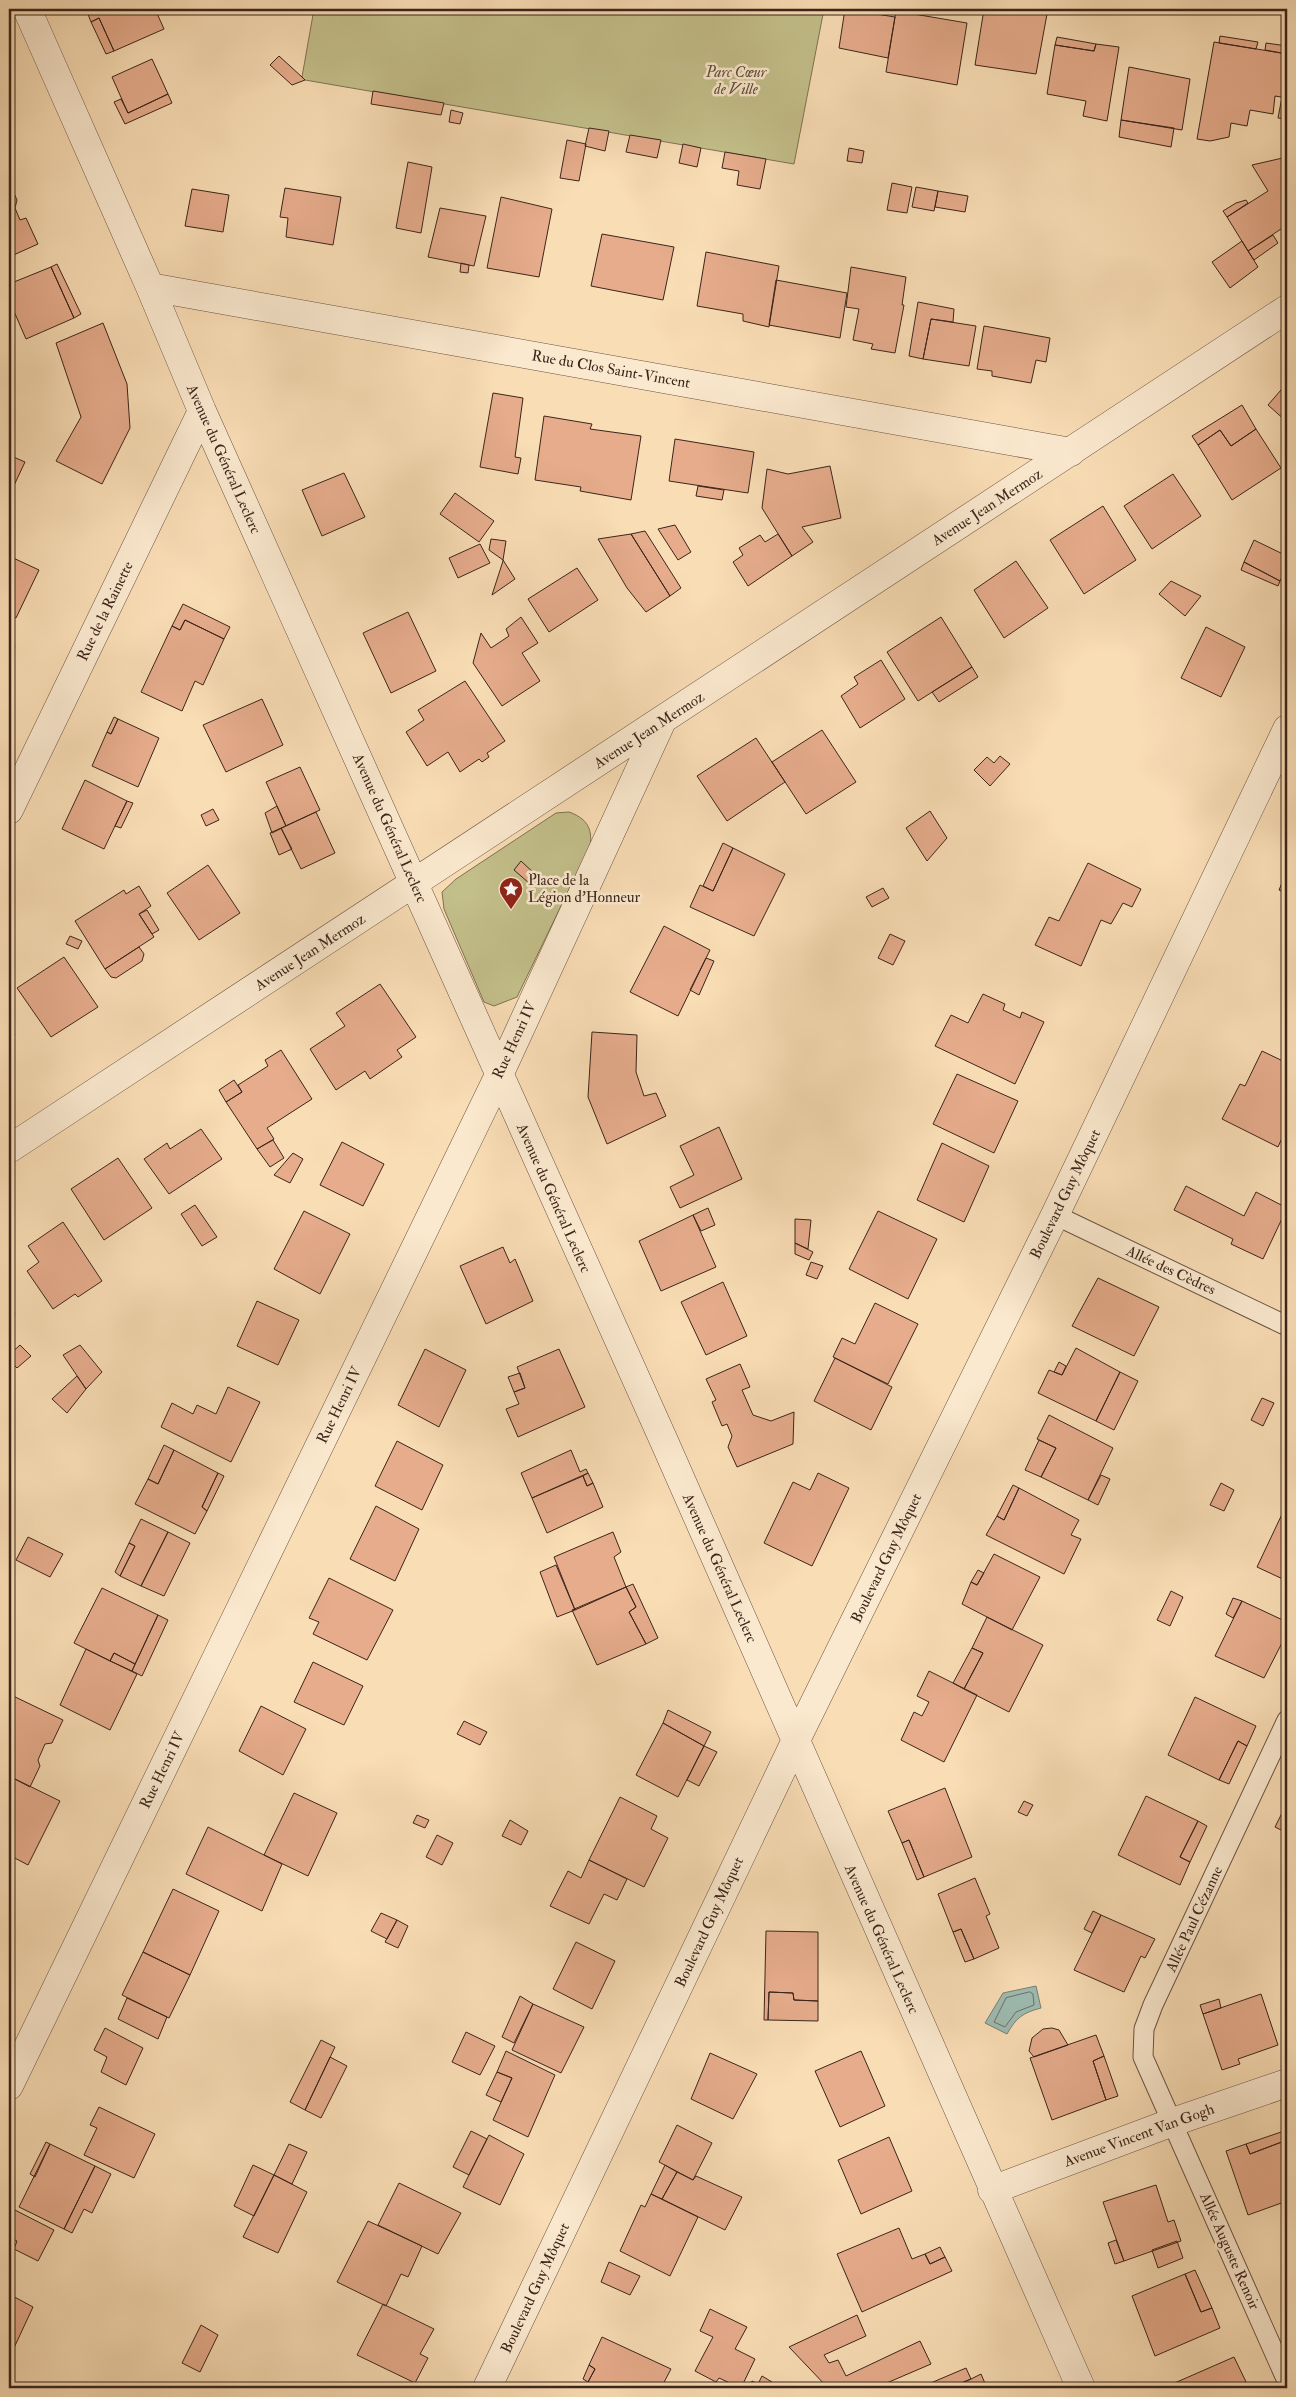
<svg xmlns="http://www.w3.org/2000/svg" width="1296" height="2397" font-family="'IM FELL Double Pica',serif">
<rect width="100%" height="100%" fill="#f9ddb5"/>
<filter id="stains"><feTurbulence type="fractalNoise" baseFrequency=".004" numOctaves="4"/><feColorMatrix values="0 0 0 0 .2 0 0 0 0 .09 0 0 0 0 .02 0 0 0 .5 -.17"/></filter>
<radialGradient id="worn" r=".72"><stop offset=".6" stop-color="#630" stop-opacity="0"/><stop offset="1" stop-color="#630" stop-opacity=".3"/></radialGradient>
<!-- green -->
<path fill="#c3bf8a" stroke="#807252" d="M314,9H824L794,164L305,80L302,77Z
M569,812C586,818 593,828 590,846L517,997L494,1006L484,1002L444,909L442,892L456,879L556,813Z"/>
<!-- water -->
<path fill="#9ebbb2" stroke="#777f76" d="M1036,1986L1041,2008C1022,2013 1016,2018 1007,2034L985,2023L1003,1993Z"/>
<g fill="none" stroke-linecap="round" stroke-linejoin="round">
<!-- shore -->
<path stroke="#6d7066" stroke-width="1" d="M1030,1992L1033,1994L1034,2005L1016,2012L1005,2027L994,2022L1006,1998Z"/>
</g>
<!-- building -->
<path fill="#e6ac8c" stroke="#3c251b" d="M86,9H155L164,29L114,51L99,18L91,22Z
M845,9L895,17L888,58L839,48Z
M984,9H1018L1047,14L1036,74L975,65Z
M896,11L967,23L957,85L886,72Z
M99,18L114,51L106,54L91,22Z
M1220,36L1258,42L1256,49L1219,43Z
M1057,37L1096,44L1094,51L1055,45Z
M1214,42L1287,54V98L1275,96L1273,114L1250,110L1247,126L1231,123L1229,137L1210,141L1197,139Z
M1266,43L1287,46V54L1265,50Z
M1096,44L1119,47L1107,121L1083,116L1086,101L1047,94L1055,45L1094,51Z
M279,56L302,77L305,80L292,85L270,65Z
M152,59L168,94L128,113L112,77Z
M1129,67L1190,79L1182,130L1121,120Z
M373,91L444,103L441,115L371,104Z
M168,94L172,103L125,124L114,102L121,99L128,113Z
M1282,97L1287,98V119L1278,118Z
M451,110L463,113L460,124L449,122Z
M1121,120L1174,128L1171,147L1119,137Z
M589,128L609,131L605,151L585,146Z
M630,135L661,140L657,158L626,152Z
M567,140L586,144L579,181L560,178Z
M683,144L701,148L697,167L679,163Z
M849,148L864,151L862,163L847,161Z
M725,152L766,159L760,189L737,185L739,171L722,168Z
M1287,157V225L1248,251L1227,217L1268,191L1252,165Z
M408,162L432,167L421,233L396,228Z
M9,182L17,200L15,208L20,220L26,218L38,244L9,257Z
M892,183L912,187L907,213L887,210Z
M916,187L938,191L934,211L912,207Z
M285,188L341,197L333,245L286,237L288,218L280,217Z
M192,189L229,195L223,232L185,226Z
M938,191L968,196L965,212L935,207Z
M501,197L552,209L539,277L487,268Z
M1246,200L1248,203L1227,217L1223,211L1236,203Z
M440,208L486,216L474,266L428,257Z
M602,234L674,247L663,300L591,286Z
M1273,235L1278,243L1254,260L1248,251Z
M1242,241L1258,267L1230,288L1212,262Z
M706,252L779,266L769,327L743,321V314L697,306Z
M461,263L469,265L468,273L460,272Z
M57,264L81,314L74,318L51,267Z
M51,267L74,318L26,339L9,300V284Z
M851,267L906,277L902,305H904L895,353L871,349L873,344L853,340L859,309L846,307Z
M776,280L847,293L840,338L769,325Z
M918,302L954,309L953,322L931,319L923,359L909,356Z
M931,319L976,326L969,366L923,359Z
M103,323L127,384L130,428L102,484L56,461L81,417L56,343Z
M984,326L1050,338L1046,362L1036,360L1031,383L992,376V371L977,369Z
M1287,383V422L1268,405Z
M493,393L523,398L515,457L521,458L518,474L480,467Z
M1242,405L1256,429L1231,446L1220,430L1198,445L1192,436Z
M544,416L592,424L590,429L641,436L631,500L580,491L581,487L535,480Z
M1256,429L1281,468L1232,500L1198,445L1220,430L1231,446Z
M675,439L754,452L748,493L669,481Z
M9,455L25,462L9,496Z
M830,466L841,518L802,527L813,542L792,556L762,508L767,469L788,474Z
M344,473L365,517L322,536L302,490Z
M1173,474L1201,516L1152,549L1124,506Z
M698,486L724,490L722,500L696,496Z
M455,493L494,521L479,542L440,514Z
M1103,506L1136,560L1084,594L1050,540Z
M675,525L691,552L678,560L658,529Z
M645,531L681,588L670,596L631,534Z
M631,534L670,596L646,612L627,588L598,539Z
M778,534L792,556L748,586L733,562L743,555L739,548L760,535L765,542Z
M491,539L506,541L503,560L489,550Z
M1254,540L1287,556V567L1280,581L1244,562Z
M480,544L490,563L458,578L449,558Z
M9,556L39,570L16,618L9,614Z
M503,560L515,579L492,595L503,561Z
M1016,561L1048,608L1004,638L974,590Z
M1244,562L1280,581L1278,586L1241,570Z
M577,568L598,600L549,632L528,599Z
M1171,581L1201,596L1185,616L1159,594Z
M183,604L230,627L224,639L185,620L180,630L172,626Z
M408,612L436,671L391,693L363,633Z
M521,617L538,643L522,653L540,681L502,706L473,663L481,633L491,648L509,636L506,629Z
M941,617L972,667L918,701L887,652Z
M185,620L224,639L203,685L195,681L182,711L141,692L172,626L180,630Z
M1206,627L1245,647L1221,697L1181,678Z
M9,643L15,646L9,659Z
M881,660L905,699L860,728L841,696L858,684L854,677Z
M972,667L978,677L939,702L932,692Z
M465,681L505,741L487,753L489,757L482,762L479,759L460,772L448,752L427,766L406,732L424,720L418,710Z
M262,699L283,745L226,772L203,725Z
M114,717L118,719L111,734L107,732Z
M118,719L159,738L138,787L92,766L107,732L111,734Z
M822,730L856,782L806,814L772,762Z
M756,738L785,782L727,821L697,776Z
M1000,756L1010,764L990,786L974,770L987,757L994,763Z
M300,767L320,810L286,826L266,782Z
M85,780L127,801L104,849L62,829Z
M127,801L133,803L121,828L115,826Z
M277,806L286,826L272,833L265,813Z
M213,809L219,820L206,826L201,815Z
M930,811L947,838L927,861L906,828Z
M316,812L335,853L301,869L281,828Z
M281,828L292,849L279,855L270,833Z
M723,843L733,848L713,891L703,886Z
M733,848L785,874L754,936L690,907L700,885L713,891Z
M521,861L536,875L529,883L514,870Z
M1088,863L1141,889L1132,907L1123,903L1111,924L1101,920L1081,966L1035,945L1049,917L1059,921Z
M208,865L240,913L199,940L167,893Z
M1287,871V894L1279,890Z
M139,886L151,906L139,914L154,937L105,969L75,921L124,890L126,894Z
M883,888L889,898L872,907L866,897Z
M147,910L159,930L152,934L139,914Z
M664,926L710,950L678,1016L630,992Z
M890,934L905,941L893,965L878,958Z
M70,936L82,941L78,949L66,944Z
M139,947L144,954L142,961L116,978L111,977L105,969Z
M64,957L98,1007L51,1037L17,988Z
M706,958L714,961L699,995L690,990Z
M380,984L416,1037L397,1050L402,1057L370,1079L365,1071L336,1090L310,1049L345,1026L336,1013Z
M983,994L1005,1004L1003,1010L1020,1018L1022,1012L1044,1022L1015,1084L935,1046L951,1015L968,1023Z
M9,1031L15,1034L9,1047Z
M592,1032L637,1035L636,1072L644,1096L656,1093L666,1116L607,1144L588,1097Z
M281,1050L312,1099L267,1128L274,1139L257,1149L226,1102L242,1092L238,1085L268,1066L265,1060Z
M1262,1051L1287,1063V1127L1278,1147L1222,1119L1240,1084L1245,1086Z
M957,1074L1018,1101L994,1153L933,1124Z
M234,1080L242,1092L226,1102L219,1090Z
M719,1127L742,1179L680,1208L670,1187L694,1175L680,1146Z
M201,1129L222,1159L169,1194L144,1159L167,1143L170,1149Z
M273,1140L284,1158L270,1167L257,1149Z
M342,1142L384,1164L363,1206L320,1185Z
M942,1143L989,1166L964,1222L917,1200Z
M293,1153L303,1159L290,1183L274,1175Z
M118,1158L152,1208L104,1240L71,1189Z
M1186,1186L1244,1216L1256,1192L1287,1208L1263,1259L1231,1244L1233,1239L1174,1210Z
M195,1205L217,1237L202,1246L181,1214Z
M708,1208L715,1225L701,1231L693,1215Z
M304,1211L350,1234L320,1294L274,1269Z
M878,1211L937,1239L908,1299L849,1269Z
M693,1215L716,1267L661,1291L639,1241Z
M795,1219L811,1220L808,1249L795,1243Z
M63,1222L102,1281L78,1297L75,1294L53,1309L27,1271L39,1262L28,1246Z
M795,1243L813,1252L809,1260L795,1254Z
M503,1247L510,1263L515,1259L533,1301L486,1324L460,1266Z
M811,1262L823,1266L817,1279L806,1275Z
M1098,1278L1159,1307L1134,1356L1072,1326Z
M1287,1278V1291L1282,1289Z
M723,1282L747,1336L706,1355L681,1302Z
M257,1301L299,1320L278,1365L237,1346Z
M9,1303L15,1314L9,1319Z
M875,1303L918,1324L888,1384L833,1357L842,1338L855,1344Z
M20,1345L31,1356L17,1368L9,1360V1355Z
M80,1345L102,1372L86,1389L63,1355Z
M1076,1348L1120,1372L1096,1421L1038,1393L1049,1370L1062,1375Z
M425,1349L466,1370L439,1427L398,1405Z
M559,1349L585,1407L518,1437L506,1409L519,1404L514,1392L525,1388L517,1367Z
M835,1358L892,1387L871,1430L814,1401Z
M1059,1362L1066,1366L1062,1375L1054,1372Z
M740,1364L750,1387L742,1390L753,1415L771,1421L794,1412L793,1444L737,1467L728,1447L732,1436L727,1424L722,1426L712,1402L716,1400L706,1379Z
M1120,1372L1138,1381L1114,1430L1096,1421Z
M520,1373L525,1388L514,1392L508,1377Z
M77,1376L86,1389L67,1413L52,1399Z
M228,1387L260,1402L231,1462L161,1427L172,1403L193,1414L197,1405L216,1414Z
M1262,1398L1274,1403L1263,1426L1251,1420Z
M1049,1415L1113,1448L1088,1500L1041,1477L1056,1448L1037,1439Z
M1039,1440L1056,1448L1041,1477L1025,1470Z
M397,1441L443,1465L422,1510L375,1486Z
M164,1445L174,1450L158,1484L148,1479Z
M174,1450L218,1473L202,1507L207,1511L195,1534L135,1504L148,1479L158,1484Z
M571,1450L580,1472L586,1469L588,1473L532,1498L521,1473Z
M218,1473L224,1476L207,1511L202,1507Z
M588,1473L593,1483L587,1486L583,1476Z
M818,1473L849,1488L812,1566L764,1543L793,1482L810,1490Z
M1101,1475L1110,1479L1098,1505L1088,1500Z
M583,1476L587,1486L593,1483L603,1507L547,1533L532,1498Z
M1221,1483L1234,1490L1224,1511L1210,1505Z
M1013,1485L1019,1488L1004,1520L997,1516Z
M1019,1488L1079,1520L1071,1535L1081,1539L1064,1574L986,1535L997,1516L1004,1520Z
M376,1506L419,1529L395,1581L350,1559Z
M1284,1510L1287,1512V1581L1257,1567Z
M141,1519L168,1532L141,1586L120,1576L135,1546L129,1543Z
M168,1532L190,1543L164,1596L141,1586Z
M613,1532L621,1552L614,1557L626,1587L575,1610L554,1557Z
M28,1537L63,1554L50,1577L16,1560Z
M129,1543L135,1546L120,1576L115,1572Z
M994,1554L1040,1577L1012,1630L962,1604L971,1582L977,1585Z
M556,1565L575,1610L557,1617L540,1572Z
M978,1570L984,1573L977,1585L971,1582Z
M329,1578L393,1610L367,1660L313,1634L319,1622L309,1618Z
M633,1584L658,1638L646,1644L629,1612L636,1607L626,1587Z
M626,1587L636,1607L629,1612L646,1644L597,1665L572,1610Z
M102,1588L158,1615L135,1664L114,1653L110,1661L74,1643Z
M1171,1591L1183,1597L1170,1626L1157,1620Z
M1233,1598L1242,1601L1233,1618L1226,1614Z
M1242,1601L1287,1622V1642L1283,1641L1264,1678L1215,1656Z
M158,1615L168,1620L142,1676L132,1671Z
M987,1617L1043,1645L1009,1712L964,1689L983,1653L972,1648Z
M972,1648L983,1653L964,1689L953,1683Z
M86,1649L137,1674L110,1730L60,1705Z
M114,1653L135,1664L132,1671L110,1661Z
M313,1662L363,1686L344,1725L294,1702Z
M929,1671L977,1695L944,1762L901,1740L914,1712L922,1716L929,1702L917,1696Z
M9,1694L63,1720L52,1743L45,1744L38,1760L40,1766L30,1787L9,1776Z
M1195,1697L1256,1726L1247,1746L1238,1741L1219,1780L1168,1755Z
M261,1706L306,1729L283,1775L239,1751Z
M668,1710L711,1732L704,1746L663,1723Z
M464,1721L487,1732L480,1745L457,1734Z
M663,1723L704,1746L678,1797L636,1775Z
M1238,1741L1247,1746L1229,1784L1219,1780Z
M704,1746L717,1752L699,1786L687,1780Z
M9,1776L60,1801L28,1865L9,1855Z
M945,1788L972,1857L924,1877L909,1840L902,1843L888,1811Z
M294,1793L337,1813L308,1876L264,1855Z
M1146,1796L1198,1821L1180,1857L1190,1862L1180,1885L1118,1855Z
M620,1797L657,1816L651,1829L668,1838L644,1887L589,1860Z
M1024,1801L1033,1805L1027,1816L1018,1812Z
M1283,1811L1287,1813L1285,1832L1275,1827Z
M417,1815L429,1820L425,1828L413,1823Z
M510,1820L528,1831L521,1845L502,1836Z
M1198,1821L1207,1826L1190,1862L1180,1857Z
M208,1827L282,1864L262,1911L186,1874Z
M437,1835L453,1843L442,1865L426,1857Z
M909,1840L924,1877L917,1880L902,1843Z
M589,1860L627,1879L617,1900L604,1894L589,1924L550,1906L568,1871L581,1878Z
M975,1878L990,1914L986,1916L999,1948L974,1959L961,1929L953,1932L938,1894Z
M173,1889L219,1911L190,1975L143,1952Z
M1093,1911L1101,1915L1092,1933L1084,1929Z
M381,1913L397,1920L387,1939L371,1931Z
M1101,1915L1155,1939L1145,1958L1141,1956L1124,1992L1074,1970Z
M397,1920L408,1926L398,1948L385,1942Z
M961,1929L974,1959L965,1962L953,1932Z
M766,1931L818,1932V2001L794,2000L793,1993L769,1992L768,2020H764Z
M576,1942L615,1961L592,2009L553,1989Z
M143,1952L190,1975L169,2018L122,1995Z
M1287,1984V2005L1282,1986Z
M769,1992L793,1993L794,2000L818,2001V2021L768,2020Z
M1261,1994L1278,2045L1238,2059L1240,2064L1222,2070L1203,2014Z
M520,1996L533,2004L514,2043L502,2037Z
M127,1998L167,2017L158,2039L118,2019Z
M1219,1999L1221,2008L1203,2014L1200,2005Z
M533,2004L584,2027L561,2073L512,2050Z
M105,2028L143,2048L126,2085L101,2072L107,2057L94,2050Z
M1052,2028L1059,2030L1068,2045L1034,2057L1029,2051L1032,2038L1043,2029Z
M466,2032L495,2046L480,2075L452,2062Z
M1096,2035L1104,2056L1093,2061L1106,2100L1052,2120L1030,2058Z
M321,2040L335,2047L305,2110L290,2102Z
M506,2051L555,2075L528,2137L493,2120L512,2078L497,2072Z
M861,2051L885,2106L840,2127L815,2071Z
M710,2053L757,2074L733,2119L691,2099Z
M1104,2056L1118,2096L1106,2100L1093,2061Z
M330,2057L347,2066L321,2118L305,2110Z
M497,2072L512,2078L501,2102L486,2095Z
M99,2107L155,2134L134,2178L84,2155L97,2128L90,2125Z
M677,2125L712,2143L693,2180L659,2162Z
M1287,2130V2140L1250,2154L1246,2144Z
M471,2131L487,2139L469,2175L453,2167Z
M489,2135L524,2154L500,2205L463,2187Z
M889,2137L912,2191L861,2214L838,2160Z
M1287,2140V2201L1248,2215L1226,2151L1246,2144L1250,2154Z
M46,2142L50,2144L35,2177L30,2174Z
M50,2144L95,2166L64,2229L19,2207Z
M289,2144L307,2152L292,2184L274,2175Z
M253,2165L274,2175L254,2216L234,2206Z
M665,2165L677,2172L662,2199L651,2194Z
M95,2166L111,2174L92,2213L84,2209L72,2233L64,2229Z
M677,2172L693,2180L696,2176L742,2197L725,2230L662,2199Z
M274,2175L307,2192L278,2253L243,2237Z
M399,2183L461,2213L438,2254L378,2225Z
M1156,2185L1168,2222L1174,2220L1181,2241L1124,2261L1103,2202Z
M651,2194L698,2217L670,2276L620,2251L641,2205L645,2207Z
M13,2209L54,2230L38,2261L14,2249L17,2241L9,2237V2217Z
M368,2221L422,2246L408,2277L401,2274L386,2306L337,2282Z
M899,2228L912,2259L925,2254L930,2264L945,2257L952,2271L862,2312L837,2254Z
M1116,2240L1124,2261L1115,2264L1108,2243Z
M1177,2241L1183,2258L1158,2268L1152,2250Z
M940,2247L945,2257L930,2264L925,2254Z
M609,2262L640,2276L630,2295L601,2282Z
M1195,2270L1212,2308L1201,2312L1185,2274Z
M1185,2274L1201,2312L1212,2308L1220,2328L1155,2356L1132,2296Z
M9,2294L33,2307L13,2350L9,2348Z
M383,2304L434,2329L420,2354L428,2358L415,2383L357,2355Z
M710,2309L747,2327L735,2349L755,2359L741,2388L719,2378L716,2382L695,2371L713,2337L700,2331Z
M1287,2314V2326L1283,2316Z
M857,2315L866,2336L824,2355L829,2363L838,2360L846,2376L920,2341L931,2364L875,2388H828L789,2347Z
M201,2325L218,2335L200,2372L182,2363Z
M602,2337L671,2369L661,2388H601L588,2382L595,2369L589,2365Z
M1234,2357L1249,2388H1171L1170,2385Z
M589,2365L595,2369L588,2382L583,2379Z
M966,2368L971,2379L949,2388H919Z
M981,2374L987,2388H949L971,2379Z
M762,2376L772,2382L768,2388L758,2384Z
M752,2381L758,2384L767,2388H749Z"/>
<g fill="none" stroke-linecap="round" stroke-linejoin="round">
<!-- lane casing -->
<g stroke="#6b5342" stroke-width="21">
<path id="lane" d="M1055,1215L1287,1326
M1287,1720L1153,2005L1144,2029L1143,2057L1287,2381"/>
</g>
<!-- street casing -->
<g stroke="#6b5342" stroke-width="29">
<path id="street" d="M27,9L150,287L202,411L664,1441L1081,2388
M150,287L1071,452
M9,810L202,411
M9,1149L1287,309
M9,2086L499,1075L662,721
M992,2190L1173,2122L1287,2083
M487,2388L796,1740L1055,1215L1287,729"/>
</g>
<!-- lane -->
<use href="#lane" stroke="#fbe9cf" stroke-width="19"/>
<!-- street -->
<use href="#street" stroke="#fbe9cf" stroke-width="28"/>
</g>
<!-- icons -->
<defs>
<g id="sight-pin" transform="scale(1.25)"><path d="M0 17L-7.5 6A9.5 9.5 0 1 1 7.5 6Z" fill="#8f2418" stroke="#fbe9cf"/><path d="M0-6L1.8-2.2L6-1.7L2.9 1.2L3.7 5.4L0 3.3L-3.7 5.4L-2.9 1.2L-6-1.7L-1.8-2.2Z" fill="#fff"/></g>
</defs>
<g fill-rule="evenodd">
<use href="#sight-pin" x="511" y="889"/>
</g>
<g text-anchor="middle" stroke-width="5" stroke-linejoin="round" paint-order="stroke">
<!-- park labels -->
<g font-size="15" font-style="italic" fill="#5e4c37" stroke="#fbe9cf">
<text x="736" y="77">Parc Cœur<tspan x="736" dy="17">de Ville</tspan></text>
</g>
<!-- street labels -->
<g font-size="15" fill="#3c251b" stroke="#fbe9cf">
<text transform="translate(611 369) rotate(10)" y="5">Rue du Clos Saint-Vincent</text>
<text transform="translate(224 459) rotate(66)" y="5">Avenue du Général Leclerc</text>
<text transform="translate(987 507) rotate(-33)" y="5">Avenue Jean Mermoz</text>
<text transform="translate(105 611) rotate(-64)" y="5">Rue de la Rainette</text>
<text transform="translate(649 730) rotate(-33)" y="5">Avenue Jean Mermoz</text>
<text transform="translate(390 828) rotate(66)" y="5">Avenue du Général Leclerc</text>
<text transform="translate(310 952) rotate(-33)" y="5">Avenue Jean Mermoz</text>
<text transform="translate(514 1040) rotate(-65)" y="5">Rue Henri IV</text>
<text transform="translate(1065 1194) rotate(-64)" y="5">Boulevard Guy Môquet</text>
<text transform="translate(554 1198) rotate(66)" y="5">Avenue du Général Leclerc</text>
<text transform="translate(1171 1270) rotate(25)" y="5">Allée des Cèdres</text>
<text transform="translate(339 1405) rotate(-64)" y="5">Rue Henri IV</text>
<text transform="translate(886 1558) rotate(-64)" y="5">Boulevard Guy Môquet</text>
<text transform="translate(720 1568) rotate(66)" y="5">Avenue du Général Leclerc</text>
<text transform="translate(162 1770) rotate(-64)" y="5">Rue Henri IV</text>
<text transform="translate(1194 1919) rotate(-65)" y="5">Allée Paul Cézanne</text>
<text transform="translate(709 1922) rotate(-65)" y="5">Boulevard Guy Môquet</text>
<text transform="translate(882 1939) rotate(66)" y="5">Avenue du Général Leclerc</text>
<text transform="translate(1139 2135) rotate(-20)" y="5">Avenue Vincent Van Gogh</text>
<text transform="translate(1230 2251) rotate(66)" y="5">Allée Auguste Renoir</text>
<text transform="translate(535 2288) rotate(-65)" y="5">Boulevard Guy Môquet</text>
</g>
<!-- poi labels -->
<g font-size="15" fill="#3c251b" stroke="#fbe9cf" text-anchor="start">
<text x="528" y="885">Place de la<tspan x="528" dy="17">Légion d'Honneur</tspan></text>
</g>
</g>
<!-- margin -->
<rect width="1296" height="2397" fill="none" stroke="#f9ddb5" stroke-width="30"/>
<rect x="10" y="10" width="1276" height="2377" fill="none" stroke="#3c251b" stroke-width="2.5"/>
<rect x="15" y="15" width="1266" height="2367" fill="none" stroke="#3c251b"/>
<rect width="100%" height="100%" filter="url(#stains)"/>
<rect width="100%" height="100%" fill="url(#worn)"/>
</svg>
